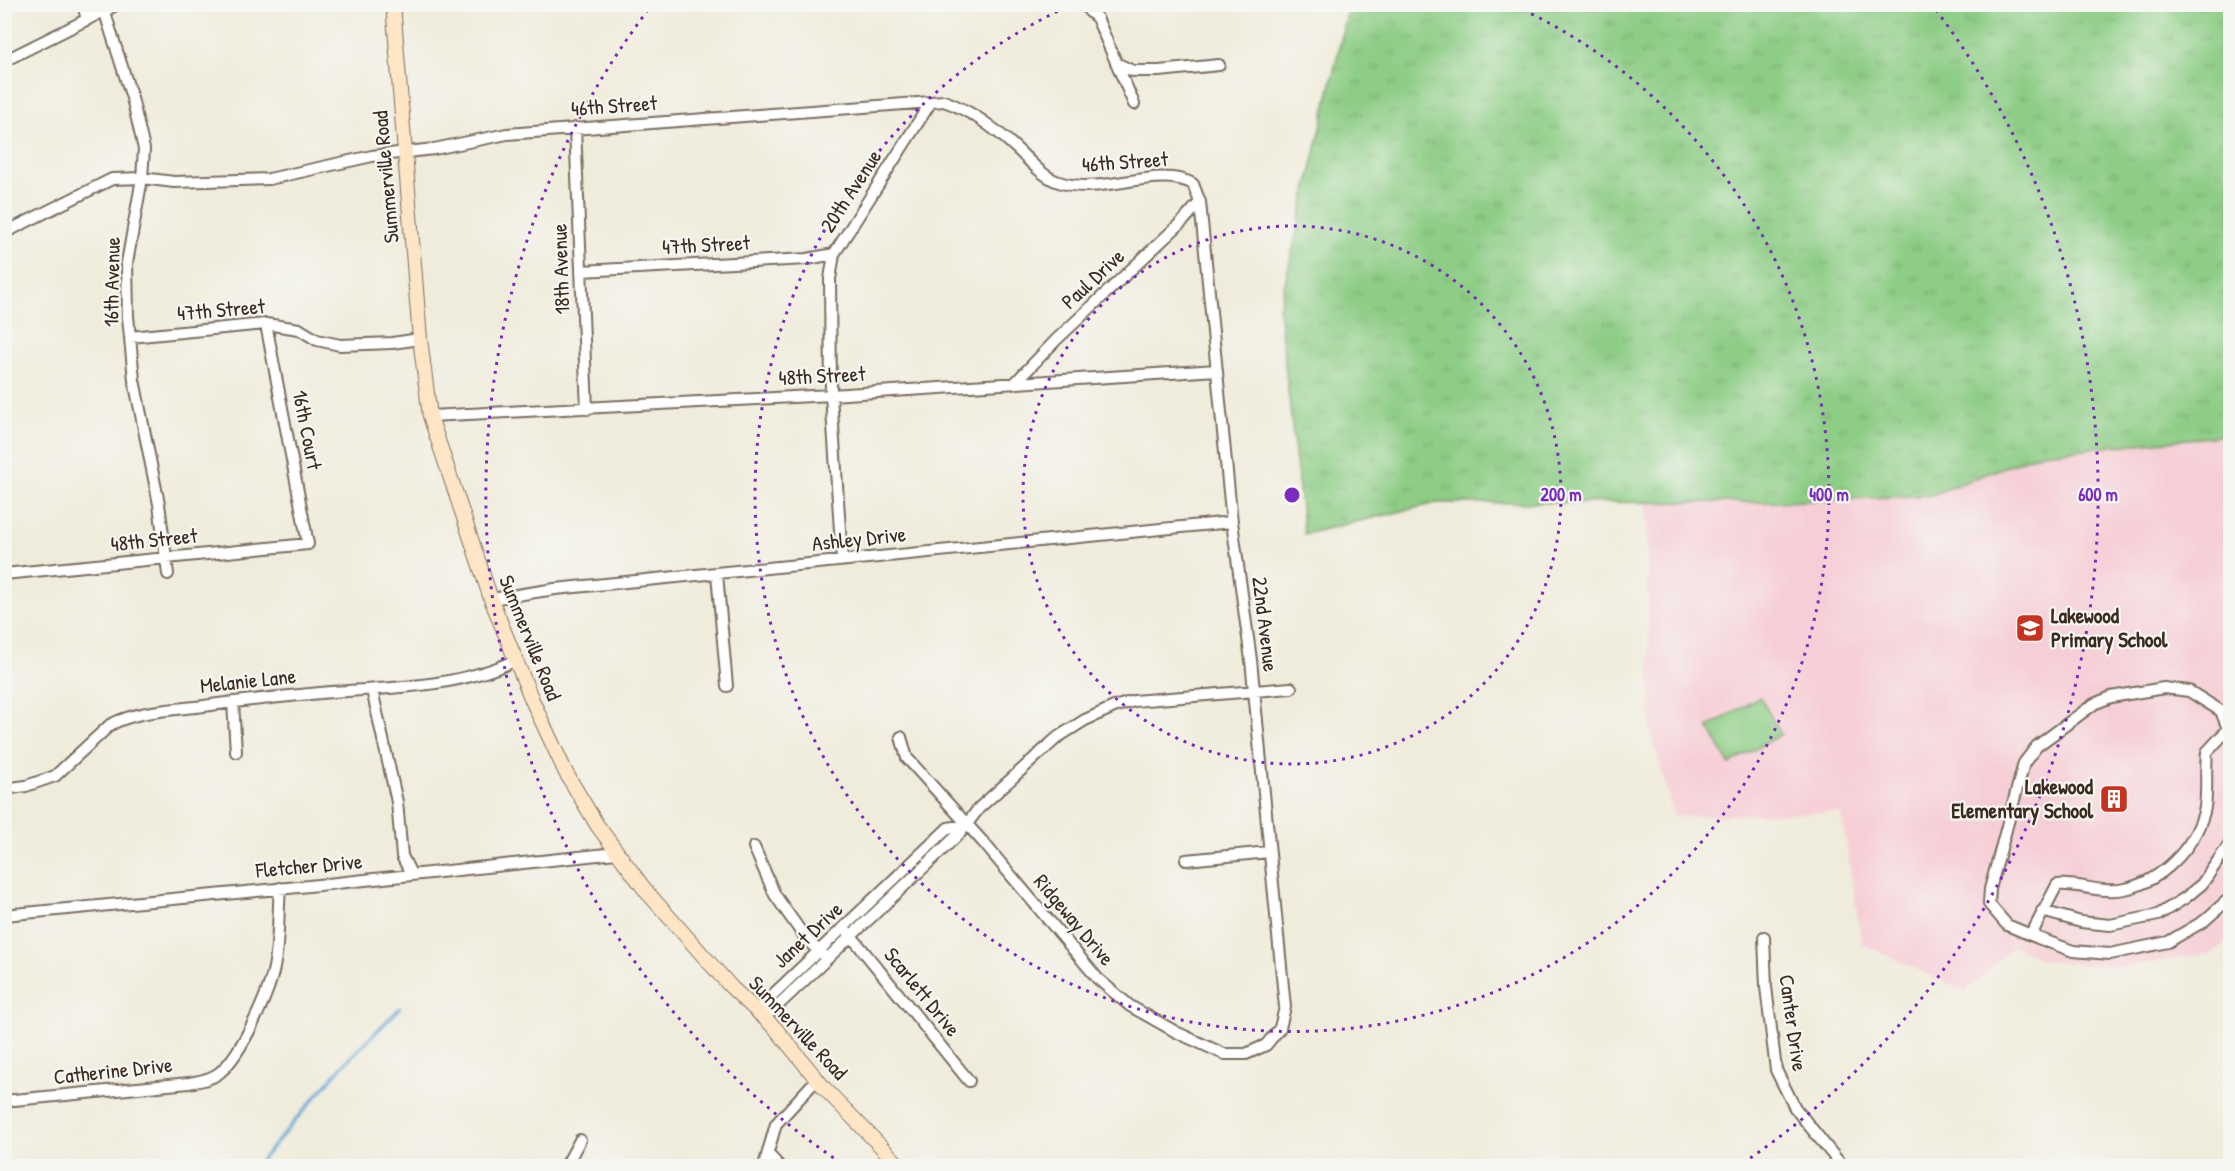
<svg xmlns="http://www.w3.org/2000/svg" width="2235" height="1171" font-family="'Patrick Hand',sans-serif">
<defs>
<pattern id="grass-tufts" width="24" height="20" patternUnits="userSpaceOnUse" patternTransform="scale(1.5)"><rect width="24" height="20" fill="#8dcd85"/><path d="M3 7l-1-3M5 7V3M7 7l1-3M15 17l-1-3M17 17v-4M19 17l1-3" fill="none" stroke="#7bb072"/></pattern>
</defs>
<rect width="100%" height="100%" fill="#f6f6f2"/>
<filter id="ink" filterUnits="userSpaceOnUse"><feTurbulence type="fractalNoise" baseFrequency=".0167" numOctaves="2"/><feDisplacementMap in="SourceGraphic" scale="12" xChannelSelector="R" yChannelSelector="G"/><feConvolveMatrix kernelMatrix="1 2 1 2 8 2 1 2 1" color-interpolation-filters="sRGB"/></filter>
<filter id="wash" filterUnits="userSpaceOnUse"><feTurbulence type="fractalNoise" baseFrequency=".008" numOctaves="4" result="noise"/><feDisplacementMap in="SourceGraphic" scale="24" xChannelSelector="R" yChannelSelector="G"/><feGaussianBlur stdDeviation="1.35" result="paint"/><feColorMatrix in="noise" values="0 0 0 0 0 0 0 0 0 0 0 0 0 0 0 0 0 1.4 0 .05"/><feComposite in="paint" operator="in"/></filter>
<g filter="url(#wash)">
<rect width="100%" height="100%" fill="#f0ecdb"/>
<!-- built -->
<path fill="#f6cfd6" d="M2230,435V938L2213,953L2121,967L2045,961L2013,946L1966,992L1862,944L1841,812L1674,817L1651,732L1646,501L1784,502L1931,495L2041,453Z"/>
<!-- grass -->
<path fill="url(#grass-tufts)" stroke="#647c52" stroke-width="1.5" d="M1349,5H2230V435L2041,453L1931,495L1784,502L1437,503L1304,534L1279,309Z"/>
<!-- pitch -->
<path fill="#8dcd85" stroke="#647c52" stroke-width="1.5" d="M1760,697L1781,734L1729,764L1708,727Z"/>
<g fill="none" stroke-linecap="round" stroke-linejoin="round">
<!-- stream -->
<path stroke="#63a7d8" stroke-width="3" d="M256,1166L344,1064L400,1008"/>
</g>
</g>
<g filter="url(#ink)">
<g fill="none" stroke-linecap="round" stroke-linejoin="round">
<!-- minor casing -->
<g stroke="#7a6e60" stroke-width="14">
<path id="minor" d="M83,4L87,20
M1088,4L1089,11L1097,18L1134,104
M104,10L132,98L144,149L142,178L127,263L128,316L134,380L159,504L168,574
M4,61L118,4
M1116,63L1133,71H1159L1219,65
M575,128L587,409
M4,233L112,179L142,178L174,182L269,179L372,156L434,149L507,134L944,101C972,111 996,129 1017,149C1029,160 1041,175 1056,181C1099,198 1157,164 1193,184L1200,202L1232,522L1251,660L1285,1007L1280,1028L1266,1045L1246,1054H1224L1176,1032L1130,1006L1098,979L983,842L907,758L901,737
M581,271L807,259L834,254
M130,337L266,324L299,329L317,340L340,345L392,343L420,339
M1014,384L1056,340L1185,219L1200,202
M430,416L831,395L1217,370
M842,560L831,395L830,279L834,254L931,102
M4,574L308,544L266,324
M717,574L727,686
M491,599L555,589L1232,522
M372,690L397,802L402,856L411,874
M233,702L236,752
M2230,734L2221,711L2189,691L2164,688L2111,697L2094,704L2037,746L2024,763L1990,889L1989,904L2007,925L2038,938L2073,951L2110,954L2168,942L2204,921L2230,898
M4,789L26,786L55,776L110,725C138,710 173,710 204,706C246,700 289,696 331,692C393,688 459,687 516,660
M754,847L775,895L806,939L823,955
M1186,860L1269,852
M2042,911L2081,922L2110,925L2158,915L2185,898L2202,884L2230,843
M4,915L309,886L616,853
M848,932L969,1081
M2031,935L2057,885C2081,883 2100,894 2125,889C2162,881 2194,848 2204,812C2208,798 2205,769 2207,752L2230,727
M1764,937L1766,987L1776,1070L1795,1108L1842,1166
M761,1017L773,1010L960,833L979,808L1058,737L1085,720L1114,707L1134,701L1291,688
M761,1017L764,1003L948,828L967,825
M4,1101L189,1083C199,1081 210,1080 219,1073C241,1056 271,990 275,962C279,938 278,912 280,888
M768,1154L779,1166
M566,1166L580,1140
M764,1166L776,1124L817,1079"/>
</g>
<!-- secondary casing -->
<g stroke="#7a6e60" stroke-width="16">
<path id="secondary" d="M393,4L420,339L430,416L491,599L532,700L566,773L597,825L646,891L731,987L775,1028L825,1089L900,1166"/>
</g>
<!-- minor -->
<use href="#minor" stroke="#fff" stroke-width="10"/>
<!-- secondary -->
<use href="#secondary" stroke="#fde5c5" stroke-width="14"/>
</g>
</g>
<!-- distance rings -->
<g fill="none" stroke="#7b2cbf" stroke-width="3" stroke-dasharray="3 6">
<circle cx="1292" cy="495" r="269"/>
<path d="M1515 6A537 537 0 1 1 1069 6"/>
<path d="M841 1163A806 806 0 0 1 648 10M1936 10A806 806 0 0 1 1743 1163"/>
</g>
<!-- icons -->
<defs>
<g id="school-square" transform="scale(1.5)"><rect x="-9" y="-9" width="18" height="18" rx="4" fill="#c8321e" stroke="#f6f6f2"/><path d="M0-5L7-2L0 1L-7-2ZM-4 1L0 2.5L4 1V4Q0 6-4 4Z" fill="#fff"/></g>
<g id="building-square" transform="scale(1.5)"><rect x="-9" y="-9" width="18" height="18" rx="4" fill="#c8321e" stroke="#f6f6f2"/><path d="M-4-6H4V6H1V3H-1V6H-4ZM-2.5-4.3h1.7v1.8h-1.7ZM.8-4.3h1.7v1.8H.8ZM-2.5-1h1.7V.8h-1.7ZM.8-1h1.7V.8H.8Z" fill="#fff"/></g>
</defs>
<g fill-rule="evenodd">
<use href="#school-square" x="2030" y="628"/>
<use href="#building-square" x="2114" y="799"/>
</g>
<g text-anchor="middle" stroke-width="4.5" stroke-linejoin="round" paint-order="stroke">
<!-- street labels -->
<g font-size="21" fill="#3b2a1e" stroke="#f6f6f2">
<text transform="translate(614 106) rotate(-4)" y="7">46th Street</text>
<text transform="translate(1125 162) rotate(-4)" y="7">46th Street</text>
<text transform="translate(386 177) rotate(-95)" y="7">Summerville Road</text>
<text transform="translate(851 191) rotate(-57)" y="7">20th Avenue</text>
<text transform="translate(706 245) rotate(-3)" y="7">47th Street</text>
<text transform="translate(561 269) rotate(-92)" y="7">18th Avenue</text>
<text transform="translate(1093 279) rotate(-43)" y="7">Paul Drive</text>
<text transform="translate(112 282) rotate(-89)" y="7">16th Avenue</text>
<text transform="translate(221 310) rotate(-5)" y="7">47th Street</text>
<text transform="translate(822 376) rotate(-3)" y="7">48th Street</text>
<text transform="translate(307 430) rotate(79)" y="7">16th Court</text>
<text transform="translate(859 539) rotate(-6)" y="7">Ashley Drive</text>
<text transform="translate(154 540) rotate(-6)" y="7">48th Street</text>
<text transform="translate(1265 624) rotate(83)" y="7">22nd Avenue</text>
<text transform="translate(530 638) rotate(68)" y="7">Summerville Road</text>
<text transform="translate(248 681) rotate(-6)" y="7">Melanie Lane</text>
<text transform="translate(309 866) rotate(-5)" y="7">Fletcher Drive</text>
<text transform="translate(1074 920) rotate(50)" y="7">Ridgeway Drive</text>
<text transform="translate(808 935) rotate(-43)" y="7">Janet Drive</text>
<text transform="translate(922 992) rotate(51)" y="7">Scarlett Drive</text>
<text transform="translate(1793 1023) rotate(82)" y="7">Canter Drive</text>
<text transform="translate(798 1028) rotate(47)" y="7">Summerville Road</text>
<text transform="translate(113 1071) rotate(-6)" y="7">Catherine Drive</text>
</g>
<!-- poi labels -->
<g font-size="21" font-weight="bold" fill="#3b2a1e" stroke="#f6f6f2" text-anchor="start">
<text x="2051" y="623">Lakewood<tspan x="2051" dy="24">Primary School</tspan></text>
<text x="2093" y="794" text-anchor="end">Lakewood<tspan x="2093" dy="24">Elementary School</tspan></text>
</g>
</g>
<circle cx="1292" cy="495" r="9" fill="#7b2cbf" stroke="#f6f6f2" stroke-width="3"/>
<g font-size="18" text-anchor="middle" font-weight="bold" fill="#7b2cbf" stroke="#f6f6f2" stroke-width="4.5" stroke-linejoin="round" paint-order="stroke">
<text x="1561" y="501">200 m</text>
<text x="1829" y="501">400 m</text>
<text x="2098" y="501">600 m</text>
</g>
<!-- margin -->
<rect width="2235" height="1171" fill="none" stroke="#f6f6f2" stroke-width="24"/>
</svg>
